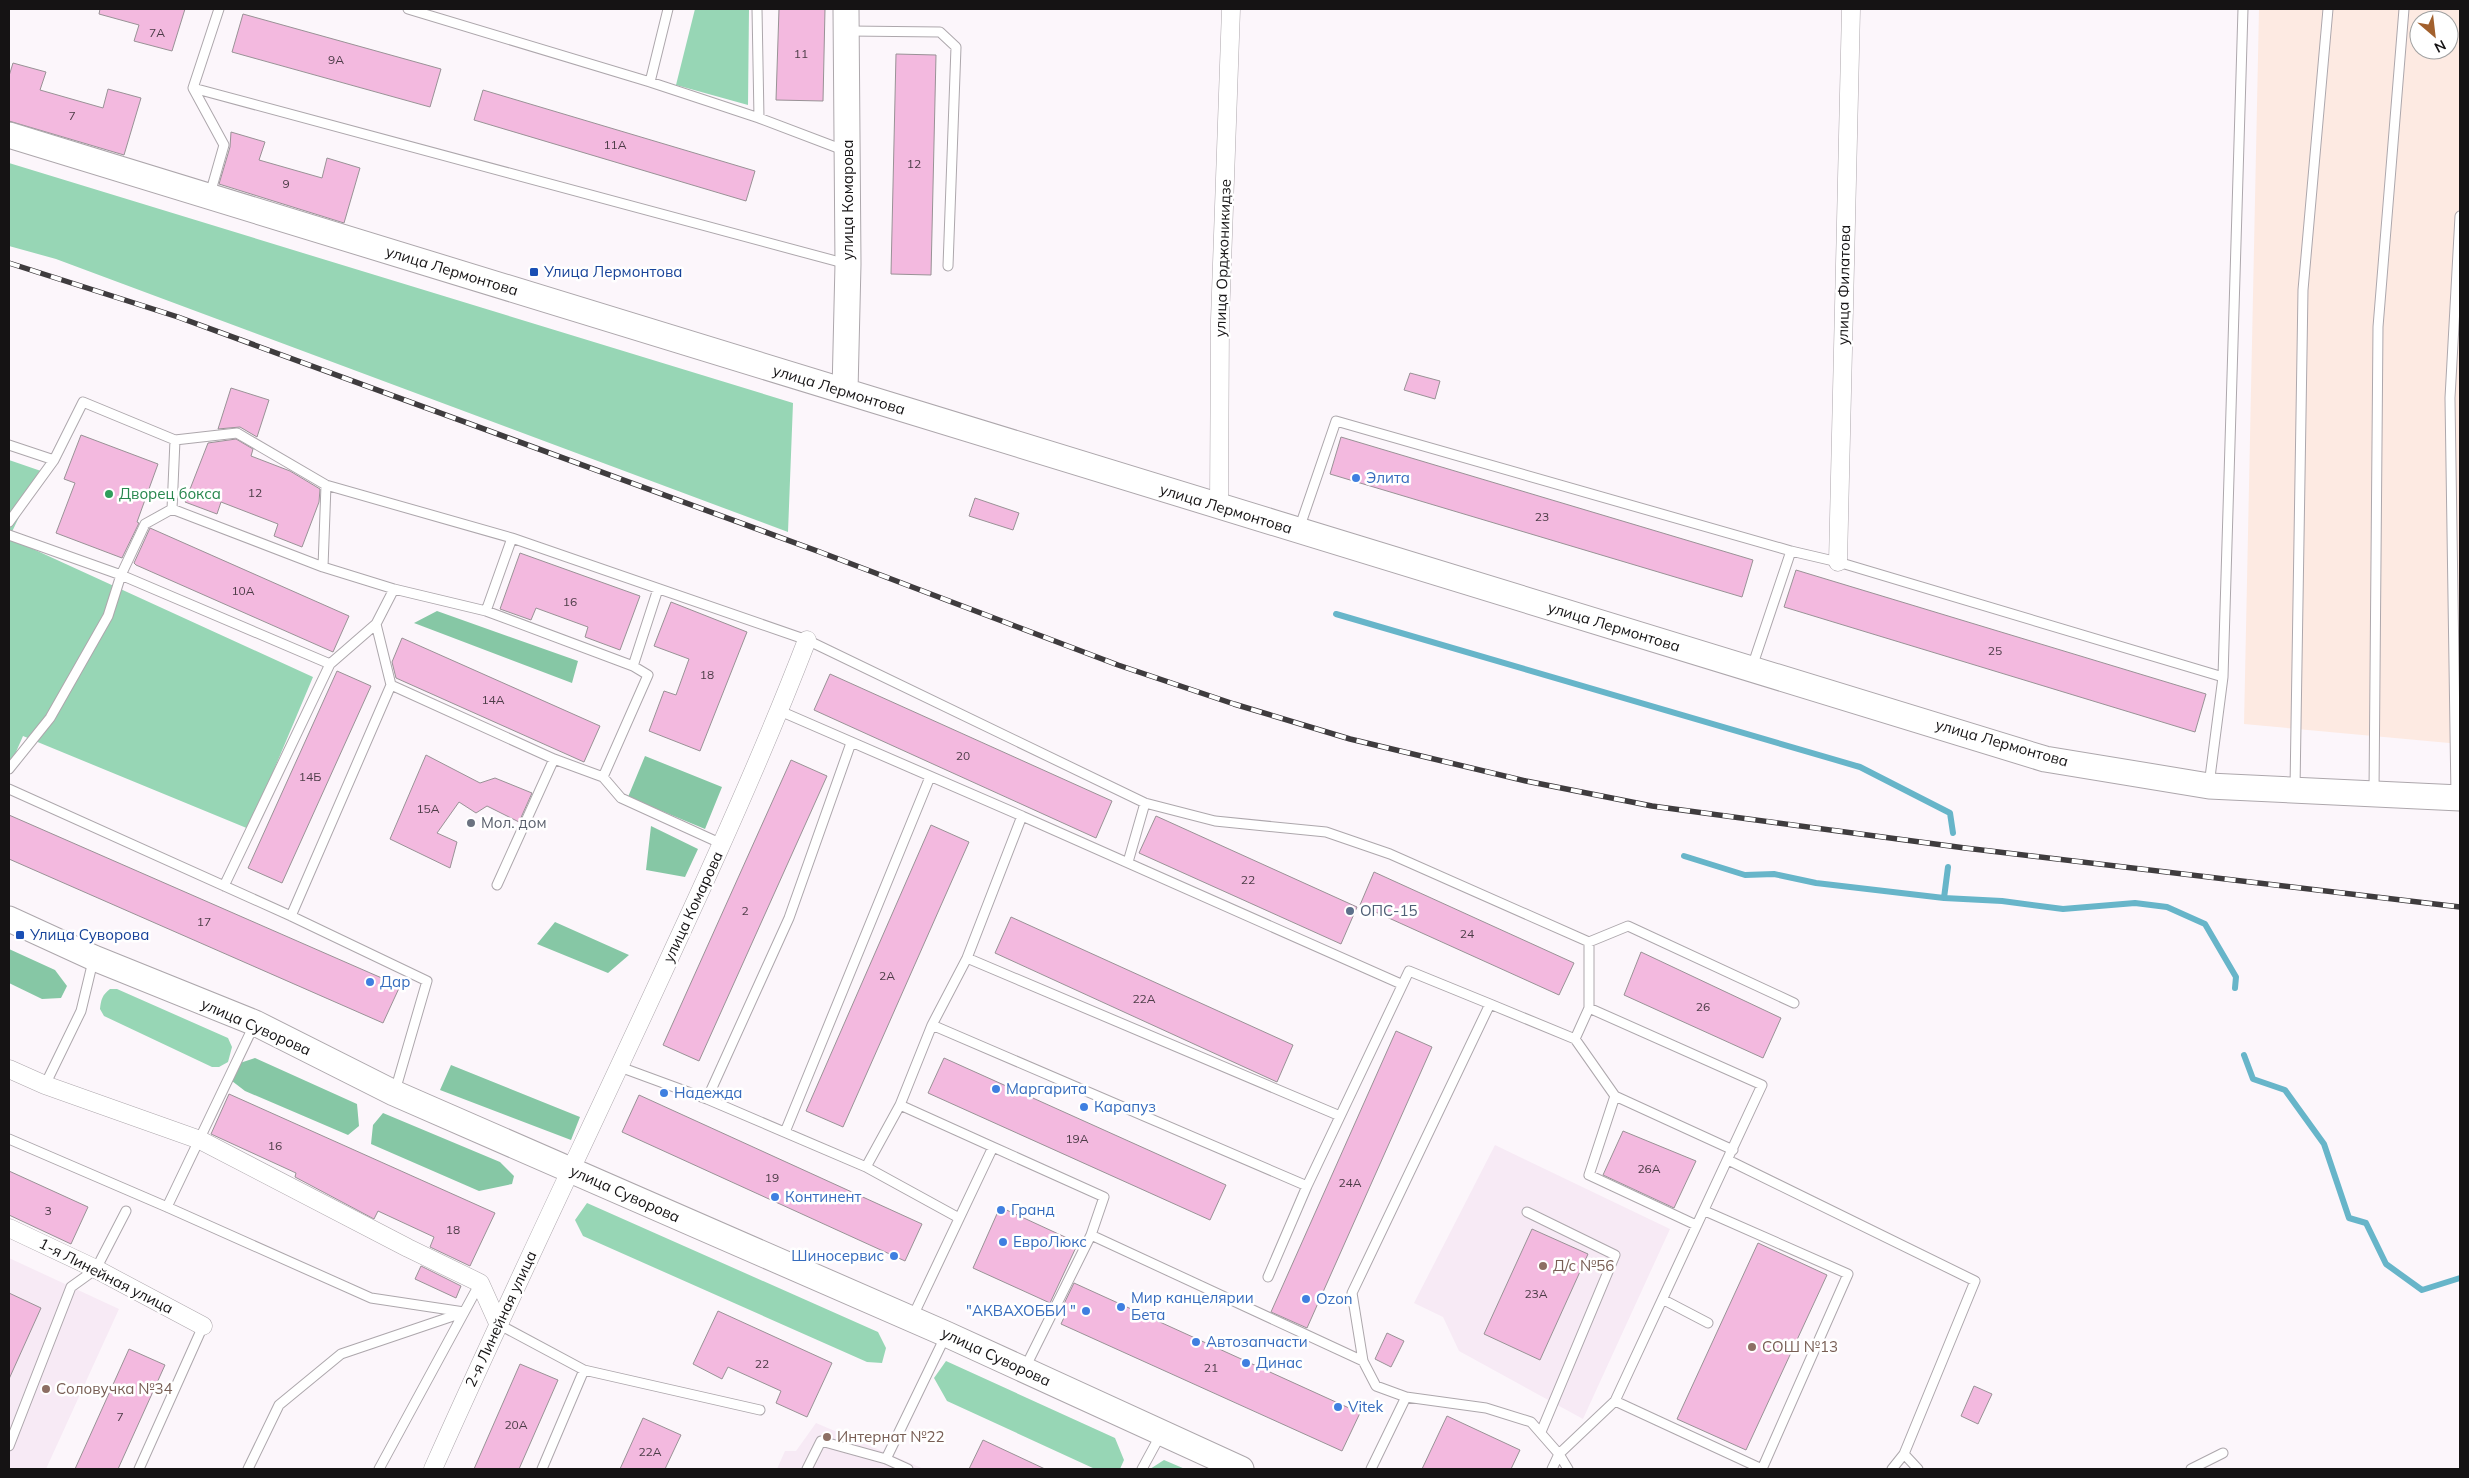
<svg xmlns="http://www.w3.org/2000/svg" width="2469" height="1478" font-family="Mulish,sans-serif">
<rect width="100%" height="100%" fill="#fcf6fb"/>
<!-- industrial -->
<path fill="#fdeae2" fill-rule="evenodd" d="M2259,9H2460V744L2244,724ZM2419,20H2449V50H2419Z"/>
<!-- built -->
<path fill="#f7eaf5" d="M1495,1145L1670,1229L1583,1419L1459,1351L1443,1317L1414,1303Z
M9,1258L119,1309L46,1469H9Z
M816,1423L924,1469H777L785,1451H796Z"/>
<!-- green -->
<path fill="#97d6b5" d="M695,9H749L748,105L676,85Z
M9,163L793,403L788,532L56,259L9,246Z
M9,460L41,471L9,538L313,677L249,829L23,736L9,768Z
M110,989H117L228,1038L232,1047L228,1062L219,1067H212L104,1016L100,1009C101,1000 102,995 110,989Z
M587,1203L878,1332L886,1348L882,1363L867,1362L583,1236L575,1220Z
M946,1361L1115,1438L1124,1460L1120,1469H1095L947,1401L934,1378Z
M1164,1460L1185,1469H1150Z"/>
<!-- forest -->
<path fill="#86c7a5" d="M437,611L578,661L572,683L414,623Z
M645,756L722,787L705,829L628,797Z
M651,826L698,849L685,877L646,870Z
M555,922L629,955L608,973L537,944Z
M9,949L55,970L67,986L61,998L42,999L9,983Z
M255,1058L357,1104L359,1126L348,1135L245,1091L232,1081L240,1063Z
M451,1065L580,1117L571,1140L440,1090Z
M383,1113L500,1162L514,1176L512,1184L479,1191L371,1144L373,1125Z"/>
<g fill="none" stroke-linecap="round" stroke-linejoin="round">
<!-- stream -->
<path stroke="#67b5c9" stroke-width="6" d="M1336,614L1860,767L1950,813L1953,833
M1684,856L1745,875L1774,874L1816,883L1944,898L2002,901L2063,909L2135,903L2167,907L2205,924L2236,977L2235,988
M1944,898L1948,867
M2244,1055L2253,1079L2285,1090L2324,1144L2349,1218L2366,1223L2386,1264L2422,1290L2460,1278"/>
</g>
<!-- building -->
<path fill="#f3b9df" stroke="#999296" d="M100,9H185L172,51L134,41L139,25L99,14Z
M779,9H825L823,101L776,100Z
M243,14L441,69L430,107L232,52Z
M896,54L936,55L931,275L891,274Z
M13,63L46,72L40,90L103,108L108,89L141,98L124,155L9,121V76Z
M483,90L755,171L746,201L474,120Z
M231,132L265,142L259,160L322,178L327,158L360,168L344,223L219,184L230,147Z
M1410,373L1440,381L1435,399L1404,390Z
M231,388L269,400L257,437L240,427L218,429Z
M81,435L158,464L137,522L139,523L122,558L56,533L75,483L64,479Z
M1341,437L1753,560L1742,597L1330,474Z
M236,439L253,449L251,456L290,471L320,489L319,502L302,547L274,536L278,524L221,502L217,514L185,502L208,443Z
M975,498L1019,513L1013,530L969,516Z
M150,528L349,616L333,652L136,565L134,563Z
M520,553L640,596L620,650L585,637L588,627L536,608L531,620L500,609Z
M1796,570L2206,694L2195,732L1784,607Z
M671,602L747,632L700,751L649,731L664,691L676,695L689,659L654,646Z
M402,638L600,726L584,762L396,678L392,662Z
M337,671L371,686L282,883L248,868Z
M830,674L1112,801L1096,838L814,710Z
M426,755L480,783L495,778L532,793L519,822L487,806L476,813L459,802L437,833L457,842L450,868L390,839Z
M791,760L827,776L699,1061L663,1045Z
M9,815L400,986L383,1023L9,859Z
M1156,816L1357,907L1341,944L1139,853Z
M931,825L969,842L843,1127L806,1111Z
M1374,872L1574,963L1559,995L1360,905Z
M1011,917L1293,1045L1277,1082L995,953Z
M1641,952L1781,1018L1763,1058L1624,995Z
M1396,1031L1432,1047L1307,1328L1271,1312Z
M944,1058L1226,1185L1210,1220L928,1093Z
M229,1094L495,1213L470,1266L430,1247L434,1237L378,1211L374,1219L295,1177L296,1173L211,1134Z
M639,1095L922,1224L905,1261L622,1132Z
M1623,1131L1696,1161L1674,1208L1603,1175Z
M9,1171L88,1207L71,1244L9,1215Z
M1000,1207L1078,1243L1050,1303L973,1268Z
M1532,1229L1588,1254L1540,1360L1484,1334Z
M1758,1243L1827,1275L1746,1450L1677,1419Z
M421,1266L461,1286L456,1298L415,1279Z
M1074,1283L1360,1413L1342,1451L1061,1324L1067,1311L1062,1308Z
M9,1293L41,1308L9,1379Z
M718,1311L832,1363L807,1417L776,1403L781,1391L728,1367L722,1379L693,1364Z
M1387,1333L1404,1341L1391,1367L1375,1359Z
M129,1349L165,1365L118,1469H75Z
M520,1364L558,1380L519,1469H474Z
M1974,1386L1992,1394L1978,1424L1961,1416Z
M1447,1416L1520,1450L1511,1469H1422Z
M643,1418L681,1435L665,1469H620Z
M983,1440L1045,1469H969Z"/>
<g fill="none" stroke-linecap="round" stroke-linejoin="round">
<!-- lane casing -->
<g stroke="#ada7ac" stroke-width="11">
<path id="lane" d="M408,9L650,82L759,118L757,9
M849,31L940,32L956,47L948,266
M650,82L668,9
M193,88L847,264
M759,118L846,151
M210,194L224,145L193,88L219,9
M175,440L237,433L326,485L512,538L807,640L1145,803L1215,821L1326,832L1390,854L1589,942L1628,926L1794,1003
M9,445L54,460
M9,522L54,460L83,402L175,440L172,509L323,567L394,589L486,611L633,666L648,675L603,777
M1299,529L1336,421L1791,551L1838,562L2223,677L2209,785
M9,535L121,575L330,664L224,886
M323,567L326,485
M486,611L512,538
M330,664L376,624
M633,666L658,589
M1752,667L1791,551
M2223,677L2243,9
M391,685L376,624L394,589
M780,711L1022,816
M9,769L50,718L108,616L121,575L145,524L172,509
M2295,788L2303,290L2328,9
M9,789L291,916L427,981L395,1091
M2374,792L2378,327L2404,9
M2456,797L2450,398L2460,216
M1128,862L1145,803
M497,885L554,759
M291,916L391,685L554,759L603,777L621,798L722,844
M1589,942V1008L1575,1039L1615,1096L1589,1175L1696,1225
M967,958L1340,1116
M1490,1004L1575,1039
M932,1025L1307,1186
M620,1067L707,1099L866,1167L900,1105
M45,1085L81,1011L93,961
M1615,1096L1733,1150
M707,1099L789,918L851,743
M785,1132L930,777
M9,1139L167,1207L371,1298L464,1312
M993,1147L1104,1197L1091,1235L1025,1368
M1728,1160L1975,1281L1904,1454L1892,1469
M866,1167L959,1218
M167,1207L255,1023
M1527,1212L1615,1255L1541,1432
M1091,1235L1363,1361
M1268,1277L1307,1186L1409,971L1490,1004L1352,1293L1363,1361L1376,1386L1406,1397L1371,1469
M1664,1300L1708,1323
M912,1318L993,1147L900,1105L932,1025L967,958L1022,816L1401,984
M498,1324L584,1370L760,1410
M1406,1397L1486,1408L1531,1422L1559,1454L1568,1469
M1615,1401L1762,1469L1848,1274L1705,1211
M9,1446L71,1287L96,1269L126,1211
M1904,1454L1918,1469
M886,1459L945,1337
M139,1469L203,1326
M248,1469L279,1405L341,1354L462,1313
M379,1469L480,1283
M542,1469L584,1370
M807,1469L821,1441L886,1459L908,1469
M1142,1469L1161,1434
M1552,1469L1559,1454L1615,1401L1762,1085L1589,1008
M2191,1469L2223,1453"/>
</g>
<!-- street casing -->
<g stroke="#ada7ac" stroke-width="19">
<path id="street" d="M1219,507L1220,320L1231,9
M1838,562L1851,9
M9,1069L45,1085L200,1140L408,1248L480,1283L498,1323
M9,1228L96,1269L203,1326
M433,1469C511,1293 595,1121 675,946C722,845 767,744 807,640"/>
</g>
<!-- secondary casing -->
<g stroke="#ada7ac" stroke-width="27">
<path id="secondary" d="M9,135L2045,759L2209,786L2460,798
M845,391L848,264L846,9
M9,919L94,958L255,1023L394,1093L946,1334L1241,1469"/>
</g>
<!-- lane -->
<use href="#lane" stroke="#fff" stroke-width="9"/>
<!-- street -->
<use href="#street" stroke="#fff" stroke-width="18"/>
<!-- secondary -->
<use href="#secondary" stroke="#fff" stroke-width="25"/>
<!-- rail casing -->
<g stroke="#3f3c3e" stroke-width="5.5">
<path id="rail" d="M9,263L178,317L820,552L1118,665L1234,704L1350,739L1526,781L1652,806L1965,848L2460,907"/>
</g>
<!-- rail -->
<use href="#rail" stroke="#fff" stroke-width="4" stroke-dasharray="11" stroke-linecap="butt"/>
</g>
<!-- markers -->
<g fill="#1a4fb4" stroke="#fff" stroke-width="2">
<rect x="529" y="267" width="10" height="10" rx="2.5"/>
<rect x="15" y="930" width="10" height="10" rx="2.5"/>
</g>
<g fill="#3f7fe0" stroke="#fff" stroke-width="2">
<circle cx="1356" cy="478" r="5"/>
<circle cx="370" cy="982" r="5"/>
<circle cx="996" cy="1089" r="5"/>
<circle cx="664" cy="1093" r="5"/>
<circle cx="1084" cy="1107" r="5"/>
<circle cx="775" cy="1197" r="5"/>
<circle cx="1001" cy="1210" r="5"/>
<circle cx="1003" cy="1242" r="5"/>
<circle cx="894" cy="1256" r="5"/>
<circle cx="1306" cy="1299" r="5"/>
<circle cx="1121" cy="1307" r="5"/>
<circle cx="1086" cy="1311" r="5"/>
<circle cx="1196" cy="1342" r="5"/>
<circle cx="1246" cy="1363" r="5"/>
<circle cx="1338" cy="1407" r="5"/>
</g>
<circle fill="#2e9e5b" stroke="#fff" stroke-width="2" cx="109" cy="494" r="5"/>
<circle fill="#6b7280" stroke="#fff" stroke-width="2" cx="471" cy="823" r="5"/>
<circle fill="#5c6f8a" stroke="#fff" stroke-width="2" cx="1350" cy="911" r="5"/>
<g fill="#8d6e63" stroke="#fff" stroke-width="2">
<circle cx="1543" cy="1266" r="5"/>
<circle cx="1752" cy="1347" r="5"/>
<circle cx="46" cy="1389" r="5"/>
<circle cx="827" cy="1437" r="5"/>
</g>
<g text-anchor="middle" stroke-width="5" stroke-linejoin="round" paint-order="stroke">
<!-- number labels -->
<g font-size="12" fill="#4c3c47">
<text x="157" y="37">7А</text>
<text x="801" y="58">11</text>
<text x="336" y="64">9А</text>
<text x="72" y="120">7</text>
<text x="615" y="149">11А</text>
<text x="914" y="168">12</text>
<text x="286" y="188">9</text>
<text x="255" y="497">12</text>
<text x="1542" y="521">23</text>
<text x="243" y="595">10А</text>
<text x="570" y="606">16</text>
<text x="1995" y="655">25</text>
<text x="707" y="679">18</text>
<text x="493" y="704">14А</text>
<text x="963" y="760">20</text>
<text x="310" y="781">14Б</text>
<text x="428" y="813">15А</text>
<text x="1248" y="884">22</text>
<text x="745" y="915">2</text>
<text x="204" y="926">17</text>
<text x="1467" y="938">24</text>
<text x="887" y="980">2А</text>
<text x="1144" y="1003">22А</text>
<text x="1703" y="1011">26</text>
<text x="1077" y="1143">19А</text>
<text x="275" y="1150">16</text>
<text x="1649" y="1173">26А</text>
<text x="772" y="1182">19</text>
<text x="1350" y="1187">24А</text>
<text x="48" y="1215">3</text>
<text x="453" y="1234">18</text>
<text x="1536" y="1298">23А</text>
<text x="762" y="1368">22</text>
<text x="1211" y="1372">21</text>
<text x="120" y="1421">7</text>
<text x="516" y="1429">20А</text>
<text x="650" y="1456">22А</text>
</g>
<!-- street labels -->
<g font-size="15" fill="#151314" stroke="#fff">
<text transform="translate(848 200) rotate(-90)" y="5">улица Комарова</text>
<text transform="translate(1223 258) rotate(-88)" y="5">улица Орджоникидзе</text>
<text transform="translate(452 271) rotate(17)" y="5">улица Лермонтова</text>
<text transform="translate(1844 285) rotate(-89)" y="5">улица Филатова</text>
<text transform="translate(839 390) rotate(17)" y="5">улица Лермонтова</text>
<text transform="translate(1226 509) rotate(17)" y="5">улица Лермонтова</text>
<text transform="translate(1614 627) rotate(17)" y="5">улица Лермонтова</text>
<text transform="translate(2002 743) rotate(16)" y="5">улица Лермонтова</text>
<text transform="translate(693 907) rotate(-65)" y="5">улица Комарова</text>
<text transform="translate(256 1027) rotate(24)" y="5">улица Суворова</text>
<text transform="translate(625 1194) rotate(24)" y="5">улица Суворова</text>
<text transform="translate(106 1276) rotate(27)" y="5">1-я Линейная улица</text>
<text transform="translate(501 1319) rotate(-65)" y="5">2-я Линейная улица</text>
<text transform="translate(996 1357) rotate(25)" y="5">улица Суворова</text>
</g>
<!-- transit labels -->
<g font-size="15" fill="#164399" stroke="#fff" text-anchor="start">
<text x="544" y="277">Улица Лермонтова</text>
<text x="30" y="940">Улица Суворова</text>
</g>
<!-- shop labels -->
<g font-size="15" fill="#366cbe" stroke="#fff" text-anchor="start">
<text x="1366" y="483">Элита</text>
<text x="380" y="987">Дар</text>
<text x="1006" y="1094">Маргарита</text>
<text x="674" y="1098">Надежда</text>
<text x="1094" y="1112">Карапуз</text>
<text x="785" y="1202">Континент</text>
<text x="1011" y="1215">Гранд</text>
<text x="1013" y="1247">ЕвроЛюкс</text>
<text x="884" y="1261" text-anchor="end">Шиносервис</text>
<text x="1131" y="1303">Мир канцелярии<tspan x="1131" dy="17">Бета</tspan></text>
<text x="1316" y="1304">Ozon</text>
<text x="1076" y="1316" text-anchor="end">"АКВАХОББИ "</text>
<text x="1206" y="1347">Автозапчасти</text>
<text x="1256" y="1368">Динас</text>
<text x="1348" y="1412">Vitek</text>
</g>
<!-- leisure labels -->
<g font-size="15" fill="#27864d" stroke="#fff" text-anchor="start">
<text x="119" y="499">Дворец бокса</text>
</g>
<!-- worship labels -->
<g font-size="15" fill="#5b616d" stroke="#fff" text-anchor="start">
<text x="481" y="828">Мол. дом</text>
</g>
<!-- service labels -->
<g font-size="15" fill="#4e5e75" stroke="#fff" text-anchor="start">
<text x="1360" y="916">ОПС-15</text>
</g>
<!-- education labels -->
<g font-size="15" fill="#785e54" stroke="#fff" text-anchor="start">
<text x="1553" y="1271">Д/с №56</text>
<text x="1762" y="1352">СОШ №13</text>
<text x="56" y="1394">Соловучка №34</text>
<text x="837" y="1442">Интернат №22</text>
</g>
</g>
<!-- border -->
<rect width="2469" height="1478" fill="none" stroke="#151314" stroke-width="20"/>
<!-- north arrow -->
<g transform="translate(2434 35) rotate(152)"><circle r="24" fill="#ffffff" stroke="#a1a1a1"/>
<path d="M0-4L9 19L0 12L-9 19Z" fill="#a2602d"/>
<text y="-8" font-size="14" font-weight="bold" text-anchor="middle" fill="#151314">N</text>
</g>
</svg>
